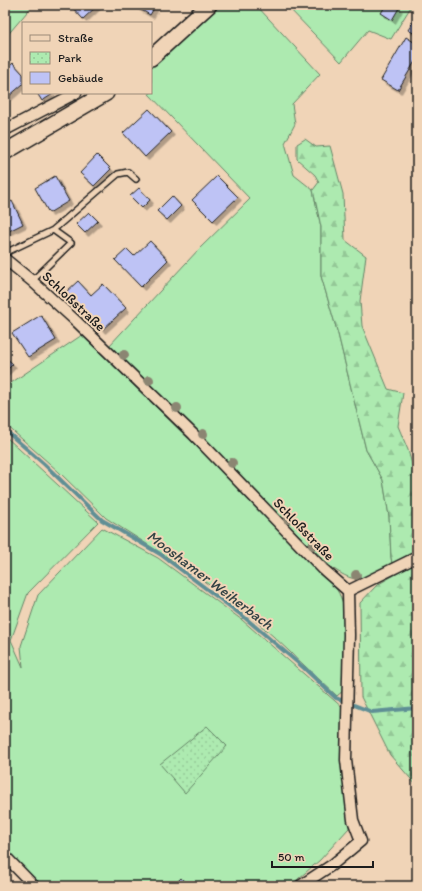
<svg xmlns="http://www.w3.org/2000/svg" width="422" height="891" font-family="Itim,sans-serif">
<defs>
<pattern id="forest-firs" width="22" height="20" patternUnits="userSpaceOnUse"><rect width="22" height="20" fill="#adeab0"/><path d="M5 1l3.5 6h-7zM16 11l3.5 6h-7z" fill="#94c897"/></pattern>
<pattern id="park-dots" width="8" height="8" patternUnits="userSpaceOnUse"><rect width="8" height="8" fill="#adeab0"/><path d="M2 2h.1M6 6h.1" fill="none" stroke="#94c897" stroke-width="1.8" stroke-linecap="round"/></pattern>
<filter id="shadow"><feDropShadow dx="3.5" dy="3.5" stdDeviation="0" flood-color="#0004"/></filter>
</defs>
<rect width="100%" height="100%" fill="#f0d4b7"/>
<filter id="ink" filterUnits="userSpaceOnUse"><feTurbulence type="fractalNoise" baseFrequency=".025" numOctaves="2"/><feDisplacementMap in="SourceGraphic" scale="8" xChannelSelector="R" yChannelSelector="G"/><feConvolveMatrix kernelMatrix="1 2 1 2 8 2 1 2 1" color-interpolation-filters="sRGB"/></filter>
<g filter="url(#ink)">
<!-- green -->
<path fill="#adeab0" stroke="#648366" d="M5,5H33L5,38Z
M216,5H256L320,74L292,104L295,124L285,143L294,175L313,190L321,227V276L338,334L366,450L383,480L389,516L391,557L392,564C365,579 359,587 331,567L109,346L199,249L250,199L148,93H151V66Z
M286,5H412L391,39L368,30L341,62Z
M82,335L193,443L334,585C350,609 344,625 344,652C344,664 344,677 344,690L337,696L274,637L243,610L197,576L106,518L59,472L5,424V387Z
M5,436L98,522L28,593L11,640L23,667L21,646L38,595L102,528L158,558L242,620L343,708L344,782L349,828L320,860L290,886H40L5,849Z"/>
<!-- forest -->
<path fill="url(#forest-firs)" stroke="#648366" d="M305,139L316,147L330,146L343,194L345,240L366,256L360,301L362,326L388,389L403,393L398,426L408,450L417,482V550L392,564L391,557L389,516L383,480L366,450L338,334L321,276V227L313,190L319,182L315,175L297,159V144Z
M417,562V671L416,673L417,683V786L390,755L361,697L360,603L377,585Z"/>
<!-- park -->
<path fill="url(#park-dots)" stroke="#648366" d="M207,726L227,746L185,793L160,764Z"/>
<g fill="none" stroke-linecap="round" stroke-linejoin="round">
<!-- stream -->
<path stroke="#5e8f95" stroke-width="4" d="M5,430L44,464L102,520L160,554L244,617L304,668L336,698L372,712L417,708"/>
</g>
<!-- building -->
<path fill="#bec3f5" stroke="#1c1c1c" filter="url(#shadow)" d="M70,5H98L83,19Z
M133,5H156L150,15Z
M386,5H393L399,8L392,20L381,13Z
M417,16V35L408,30Z
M406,37L417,44V58L398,90L381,80Z
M13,63L23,74V84L8,97L5,93V70Z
M37,93H52L53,94L42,101Z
M149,109L171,132L145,157L123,133Z
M97,155L111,169L94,186L80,173Z
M55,176L69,201L49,213L35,188Z
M217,176L238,197L213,221L192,200Z
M139,188L150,200L142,208L130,196Z
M172,196L181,206L167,220L157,211Z
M12,201L23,224L5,233V205Z
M89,212L98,221L85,233L76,224Z
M150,241L168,260L141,287L115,260L127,249L134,256Z
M78,281L91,295L103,284L126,308L102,330L66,292Z
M41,315L56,340L28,357L12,333Z
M5,357L13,364L5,372Z
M181,878L188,886H173Z"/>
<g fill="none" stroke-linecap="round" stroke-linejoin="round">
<!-- lane casing -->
<g stroke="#1c1c1c" stroke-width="8">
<path id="lane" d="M53,230L118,174L128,172L136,179
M5,253L53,230L71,243L32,281"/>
</g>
<!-- street casing -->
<g stroke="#1c1c1c" stroke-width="13">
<path id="street" d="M5,130L76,93
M5,259L32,281L77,322L193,434L323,569L348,591L349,635L346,760L353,820L361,841L332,865L300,886
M348,591L417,557
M5,856L34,886"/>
</g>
<!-- secondary casing -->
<g stroke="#1c1c1c" stroke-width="18">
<path id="secondary" d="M151,58L209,5
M5,152L106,93"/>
</g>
<!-- lane -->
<use href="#lane" stroke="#f0d4b7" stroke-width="5"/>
<!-- street -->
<use href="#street" stroke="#f0d4b7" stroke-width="10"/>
<!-- secondary -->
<use href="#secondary" stroke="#f0d4b7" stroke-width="15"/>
</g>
<!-- trees -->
<g fill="#8b8572">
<circle cx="124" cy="355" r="5"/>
<circle cx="149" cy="380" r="5"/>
<circle cx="177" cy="408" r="5"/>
<circle cx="203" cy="434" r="5"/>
<circle cx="232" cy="463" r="5"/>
<circle cx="288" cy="519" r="5"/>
<circle cx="313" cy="545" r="5"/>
<circle cx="356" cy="575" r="5"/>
</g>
</g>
<g text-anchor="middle" stroke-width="4" stroke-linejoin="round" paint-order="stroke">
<!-- street labels -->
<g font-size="14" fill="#1c1c1c" stroke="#f0d4b7">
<text transform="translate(74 301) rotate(43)" y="5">Schloßstraße</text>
<text transform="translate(304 529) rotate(46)" y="5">Schloßstraße</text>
</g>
<!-- water labels -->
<g font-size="15" font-style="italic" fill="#324244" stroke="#f0d4b7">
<text transform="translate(210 580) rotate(37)" y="5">Mooshamer Weiherbach</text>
</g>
</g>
<!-- margin -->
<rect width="422" height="891" fill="none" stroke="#f0d4b7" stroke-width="20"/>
<rect x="10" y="10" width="402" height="871" fill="none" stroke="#1c1c1c" stroke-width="1.5" filter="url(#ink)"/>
<!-- legend -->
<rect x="22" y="22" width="130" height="72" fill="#f0d4b7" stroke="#9b8a79"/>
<rect x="30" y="35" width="20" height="6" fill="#f0d4b7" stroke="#9b8a79"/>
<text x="58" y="42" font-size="12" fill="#1c1c1c">Straße</text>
<rect x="30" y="52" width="20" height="12" fill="url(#park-dots)" stroke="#9b8a79"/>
<text x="58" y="62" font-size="12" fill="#1c1c1c">Park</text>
<rect x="30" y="72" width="20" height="12" fill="#bec3f5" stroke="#9b8a79"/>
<text x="58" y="82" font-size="12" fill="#1c1c1c">Gebäude</text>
<!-- scale -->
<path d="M272 861v6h101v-6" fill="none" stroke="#1c1c1c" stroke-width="2"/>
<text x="278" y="861" font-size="12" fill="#1c1c1c" stroke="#f0d4b7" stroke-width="3" paint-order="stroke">50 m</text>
</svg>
